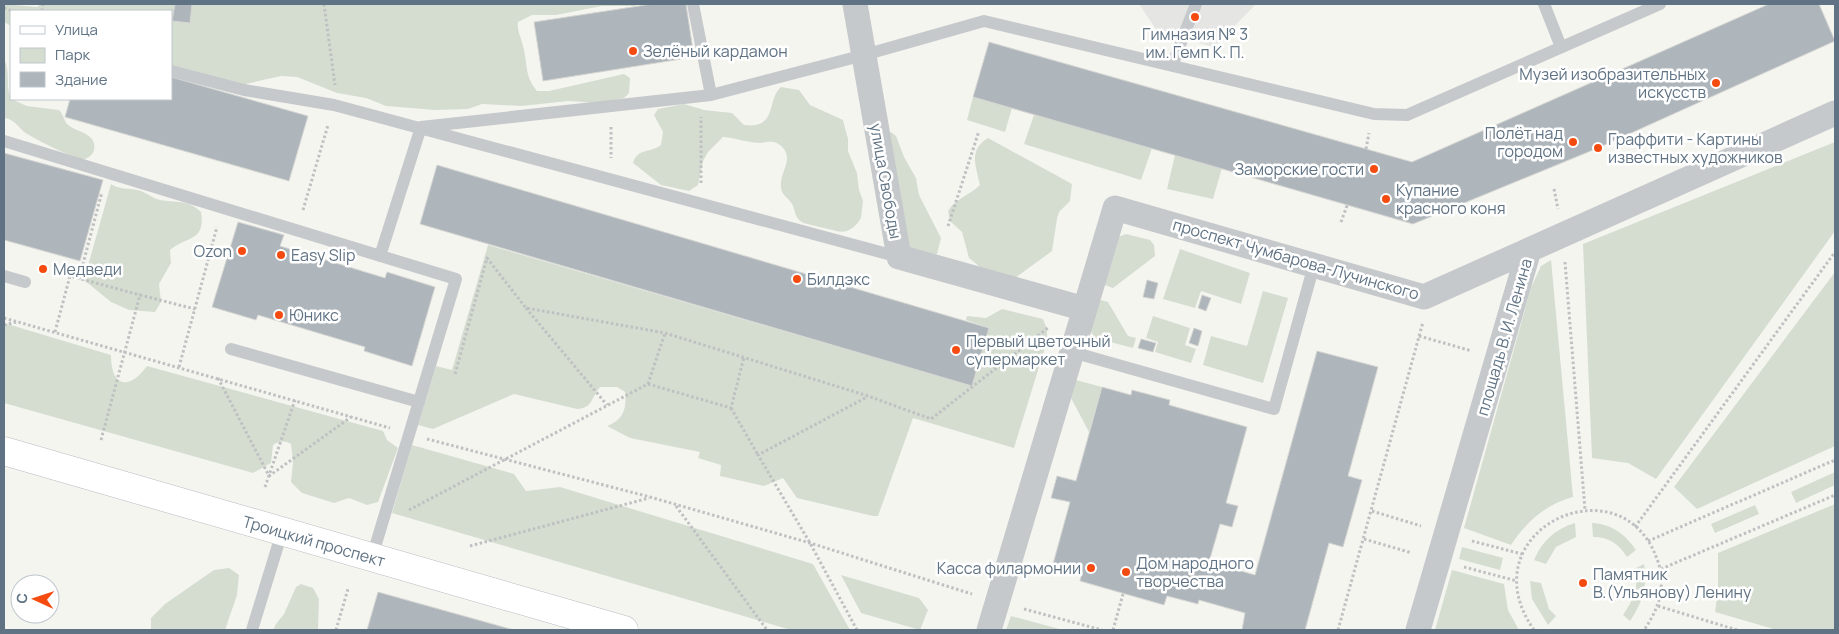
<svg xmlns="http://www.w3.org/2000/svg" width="1839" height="634" font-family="Manrope,sans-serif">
<rect width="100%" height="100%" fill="#f5f5f0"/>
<!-- built -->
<path fill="#e5e6e4" d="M1139,4H1256L1214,47L1157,31Z"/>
<!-- green -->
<path fill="#d5ddd1" d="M4,4L37,7L41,4H642L634,6H602L556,15H532L518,22C517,31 521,37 523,46C528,64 524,75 537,91H549L624,74L630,78L629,93L624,98L600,103L568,101L522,106L482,104L468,109L435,110L386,106L366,98L337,93L297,77L281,76L241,85L171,68V11H11V26L4,22Z
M4,59C11,72 5,86 11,99L27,106L59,110C63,114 64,120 67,124C75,132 98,133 94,150C93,155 88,158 83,160C63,153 47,145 29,135C19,130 16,119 4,118Z
M781,87L799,90L810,105L843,120L848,139V151L857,173L859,190L863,201L861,218C855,228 847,234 836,231C830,229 804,224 802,222C796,219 795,212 793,206C790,198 781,196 781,187C779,172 796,158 780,145C774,140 767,142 761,143C748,143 736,138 723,137L708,152L703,161L698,185L689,191L661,185L633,163C637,148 651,153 661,145L663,132L654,115L658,109L684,104L704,110L732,113L744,125C778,129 766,101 781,87Z
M973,97L1012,108L1005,132L967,120Z
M1034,115L1152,148L1141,180L1024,144Z
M891,132L896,136L904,157L916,178L919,195L941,238L937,254L931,256L909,248L886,136Z
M988,138L1072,184L1070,201L1059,212L1057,219L1052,251L1015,278L986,272L969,258L962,232L950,221L948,211C956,198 970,195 980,185C976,166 968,150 988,138Z
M1835,142V231L1656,479L1628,463L1592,458L1583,244Z
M1175,155L1222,168L1213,199L1167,189Z
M111,184C121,190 128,188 138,190C146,192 152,198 160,200C176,203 188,199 201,212C206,242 186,236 170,250L171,263L159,284L161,302L155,312L129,310L111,302L84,280Z
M1126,234L1150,240L1154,245L1155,256L1113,288L1105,285L1103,281L1115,238Z
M488,245L972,386L989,328L966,320L967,316L986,318L1002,309L1043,319L1047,329V341L1014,448L913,418L878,516H873L797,498L783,478L764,486L720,476L721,465L698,458L700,452L630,438L607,426C623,420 627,409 625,392L617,387H600C591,398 593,408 577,409L514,394L433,429L418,425L436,366L452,370Z
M1180,249L1250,273L1241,304L1201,291L1195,308L1163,299Z
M1551,260L1573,497C1545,505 1527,521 1511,545L1464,528L1531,288L1541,266Z
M1835,272V446L1697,509L1674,487Z
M1263,291L1288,298L1263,383L1203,365L1211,336L1247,346Z
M1101,300L1108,302L1128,336L1136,338L1133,348L1095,338L1090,330L1097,303Z
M1153,316L1190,328L1185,345L1196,349L1191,363L1155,352L1158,342L1146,338Z
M4,323L111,355C111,387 129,391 147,366L383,431L387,440L398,448L378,502L367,505L349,498L334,503L302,493L291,482L293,463L291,444C285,440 278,441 273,445L271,463L253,473L4,403Z
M1076,380L1102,387L1089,432L1071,398Z
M412,445L514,474L526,491L560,487L813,564L850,630H791L392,513Z
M1835,472V485L1796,503L1791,492Z
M1835,504V630H1777L1715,612L1718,591V553Z
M1755,505L1759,514L1715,533L1711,524Z
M1575,523L1576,537L1556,547L1546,564L1534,560C1542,541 1555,529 1575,523Z
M1592,523C1612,524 1625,534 1636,550L1627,557C1619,544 1609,537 1593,537Z
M1462,547L1503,558L1500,570L1459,559Z
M1644,564C1648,587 1642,603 1630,621L1623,615C1632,601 1642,586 1632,570Z
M229,568L239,575L237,595L225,630H151V618L165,604L214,570Z
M1452,570L1504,584L1508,610L1519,630H1435Z
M841,575L919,598L928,610L920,630L861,613Z
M1530,581L1541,583L1549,609L1556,616L1548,625L1532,599Z
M301,584L313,588L319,599L318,630H273L276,624L284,614L296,587Z
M1011,616L1063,630H1006Z"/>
<!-- building -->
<path fill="#aeb6bb" stroke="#d6d6d3" d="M175,4H192L190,23L172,21Z
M652,4H686L694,57L543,81L534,22Z
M1769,4H1819L1835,41L1598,148L1413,224L973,97L989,42L1412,162Z
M171,77L308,116L289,181L65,117L70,99H171Z
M4,153L103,180L80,261L4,240Z
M437,165L989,328L972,386L420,224Z
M238,222L284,235L280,246L385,278L387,272L435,287L412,366L364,351L365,347L258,315L256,320L212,307Z
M1147,280L1158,283L1154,299L1143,297Z
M1202,295L1211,298L1206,311L1198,308Z
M1194,328L1202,331L1198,346L1189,343Z
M1141,339L1156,343L1153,352L1138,348Z
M1317,351L1378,367L1348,476L1362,480L1343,547L1329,543L1305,630H1242L1245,613L1199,600L1198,604L1167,596L1164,605L1080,581L1082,572L1053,564L1070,502L1051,498L1057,476L1076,481L1102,387L1131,395L1132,390L1170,400L1169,405L1247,427L1226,503L1238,506L1232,527L1220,524L1209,562L1255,575Z
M378,592L514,630H367Z"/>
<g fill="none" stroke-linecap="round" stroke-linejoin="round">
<!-- secondary casing -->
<g stroke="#b7bcc1" stroke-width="29">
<path id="secondary" d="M4,451L624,630"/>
</g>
<!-- path -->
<path stroke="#bec0c2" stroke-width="3" stroke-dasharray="2.5 2.5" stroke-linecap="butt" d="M324,4L335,85
M4,8L12,11
M42,11L43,4
M611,127V158
M1366,149L1369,133
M701,183V117
M1554,189L1558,209
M303,210L328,125
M1341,222L1348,203
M948,226L979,131
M1565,262L1585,510
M79,279L102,192
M526,308L607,405
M4,318L390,428
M4,325L16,322
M55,332L70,276L140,295
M1419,336L1472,351
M179,367L217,227
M455,374L487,258L526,308L665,333L868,396L931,419L1049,327
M218,378L269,476L351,417
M648,384L731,408L744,357
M731,408L758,455
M427,439L650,497L810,543L972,594
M101,440L140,295L195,309
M265,487L295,400
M676,506L767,630
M409,510L648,384L665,333
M1372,511L1421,526
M1635,527L1835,252
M1364,539L1412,553
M1472,541L1522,554
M1648,541L1835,460
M470,546L649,498
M1464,567L1517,581
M1661,569L1835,495
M1658,606L1737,630
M1024,609L1102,630
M336,630L348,589
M857,630L810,543L758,455L867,397
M1113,630L1123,594
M1338,630L1423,322
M1534,630C1465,531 1621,458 1657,559C1667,584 1659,609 1644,630"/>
<!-- lane -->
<path stroke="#c6c9cc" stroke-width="12" d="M693,4L711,95
M1544,4L1561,47
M1172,66L1196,4
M171,71L244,90L334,105L899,257
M421,127L711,95L864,55L984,21L1374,114L1407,115L1660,4
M4,141L456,279L372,557
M380,256L421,127
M4,276L25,282
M231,349L419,402
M1072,352L1274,409L1314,265
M252,630L282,532"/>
<!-- street -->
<path stroke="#c6c9cc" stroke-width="25" d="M855,4L899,257L1085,309
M989,630L1115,208L1424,297L1835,113
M1418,630L1529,250"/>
<!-- secondary -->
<use href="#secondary" stroke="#fff" stroke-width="28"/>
</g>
<!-- markers -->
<g fill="#f54b10" stroke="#fff" stroke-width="2">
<circle cx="1195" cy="17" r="5"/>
<circle cx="633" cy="51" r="5"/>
<circle cx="1716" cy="83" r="5"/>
<circle cx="1573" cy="142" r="5"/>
<circle cx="1598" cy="148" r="5"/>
<circle cx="1374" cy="169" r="5"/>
<circle cx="1386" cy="199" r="5"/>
<circle cx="242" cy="251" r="5"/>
<circle cx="281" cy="255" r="5"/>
<circle cx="43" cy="269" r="5"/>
<circle cx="797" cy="279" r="5"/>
<circle cx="279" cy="315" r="5"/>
<circle cx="956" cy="350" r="5"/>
<circle cx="1091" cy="568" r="5"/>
<circle cx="1126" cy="572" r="5"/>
<circle cx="1583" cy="583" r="5"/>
</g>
<g text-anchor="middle" stroke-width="5" stroke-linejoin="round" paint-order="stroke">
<!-- poi labels -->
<g font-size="16" fill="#607384" stroke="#fff" text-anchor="start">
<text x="1195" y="40" text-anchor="middle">Гимназия № 3<tspan x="1195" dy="18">им. Гемп К. П.</tspan></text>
<text x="643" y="57">Зелёный кардамон</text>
<text x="1706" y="80" text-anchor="end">Музей изобразительных<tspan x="1706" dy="18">искусств</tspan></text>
<text x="1563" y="139" text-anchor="end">Полёт над<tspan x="1563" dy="18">городом</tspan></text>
<text x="1608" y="145">Граффити - Картины<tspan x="1608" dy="18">известных художников</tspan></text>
<text x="1364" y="175" text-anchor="end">Заморские гости</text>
<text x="1396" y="196">Купание<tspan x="1396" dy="18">красного коня</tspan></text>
<text x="232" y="257" text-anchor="end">Ozon</text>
<text x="291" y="261">Easy Slip</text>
<text x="53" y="275">Медведи</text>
<text x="807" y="285">Билдэкс</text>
<text x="289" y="321">Юникс</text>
<text x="966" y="347">Первый цветочный<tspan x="966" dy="18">супермаркет</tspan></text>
<text x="1136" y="569">Дом народного<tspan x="1136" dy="18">творчества</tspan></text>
<text x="1081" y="574" text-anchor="end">Касса филармонии</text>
<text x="1593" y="580">Памятник<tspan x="1593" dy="18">В.(Ульянову) Ленину</tspan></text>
</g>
<!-- street labels -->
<g font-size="16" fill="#607384" stroke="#fff">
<text transform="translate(886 181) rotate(80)" y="6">улица Свободы</text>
<text transform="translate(1296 259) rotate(16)" y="6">проспект Чумбарова-Лучинского</text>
<text transform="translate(1504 337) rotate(-74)" y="6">площадь В. И. Ленина</text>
<text transform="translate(314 541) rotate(16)" y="6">Троицкий проспект</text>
</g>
</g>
<!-- border -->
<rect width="1839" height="634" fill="none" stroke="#607384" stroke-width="10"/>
<!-- legend -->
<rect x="10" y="10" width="162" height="90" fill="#ffffff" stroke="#bfc7ce"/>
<rect x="20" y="26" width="25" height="8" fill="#ffffff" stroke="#bfc7ce"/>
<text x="55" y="35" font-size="15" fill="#607384">Улица</text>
<rect x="20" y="48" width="25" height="15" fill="#d5ddd1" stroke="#bfc7ce"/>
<text x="55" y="60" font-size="15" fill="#607384">Парк</text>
<rect x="20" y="72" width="25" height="15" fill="#aeb6bb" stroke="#bfc7ce"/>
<text x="55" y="85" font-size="15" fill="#607384">Здание</text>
<!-- north arrow -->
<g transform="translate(35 599) rotate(273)"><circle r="24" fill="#ffffff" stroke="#bfc7ce"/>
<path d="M0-4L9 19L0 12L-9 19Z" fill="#f54b10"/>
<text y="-8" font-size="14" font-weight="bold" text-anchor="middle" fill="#607384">С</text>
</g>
</svg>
